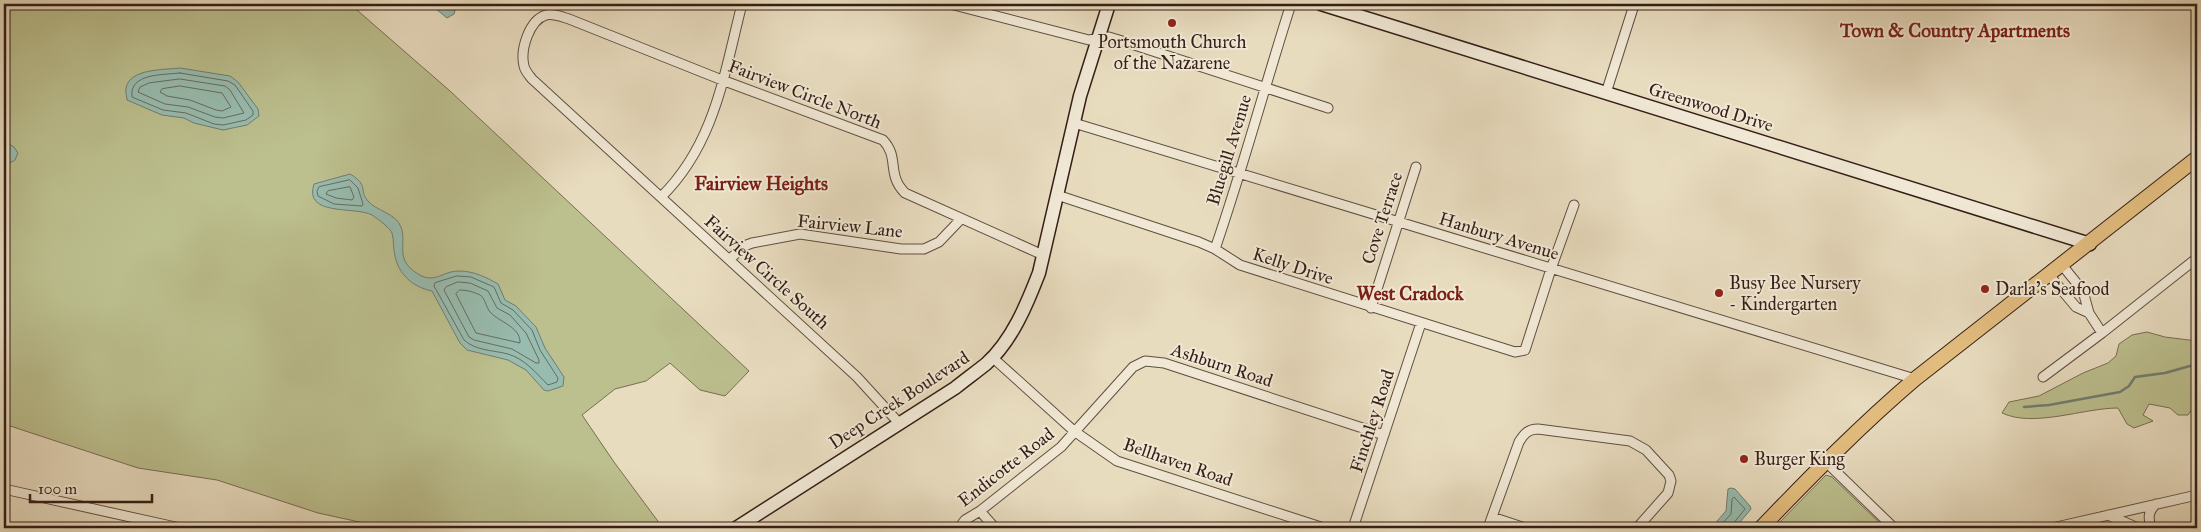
<svg xmlns="http://www.w3.org/2000/svg" width="2201" height="532" font-family="'IM FELL Great Primer',serif">
<rect width="100%" height="100%" fill="#e8dcbf"/>
<filter id="stains"><feTurbulence type="fractalNoise" baseFrequency=".004" numOctaves="4"/><feColorMatrix values="0 0 0 0 .2 0 0 0 0 .09 0 0 0 0 .02 0 0 0 .5 -.17"/></filter>
<radialGradient id="worn" r=".72"><stop offset=".6" stop-color="#630" stop-opacity="0"/><stop offset="1" stop-color="#630" stop-opacity=".3"/></radialGradient>
<!-- green -->
<path fill="#bcbf8e" stroke="#786e52" d="M4,4H350L450,91L749,371L725,396L700,390L670,363L646,381L615,389L582,415L614,462L663,528H387L318,513L217,480L138,468L4,424Z
M2147,332L2165,337L2197,341V402L2188,415H2178L2170,408L2149,404L2143,415L2153,421L2134,428L2127,424L2118,408C2083,408 2034,428 2002,413L2009,402L2039,396L2083,373L2108,363L2116,356L2119,344L2132,335Z
M1826,475L1832,477L1885,528H1774Z"/>
<!-- water -->
<path fill="#98bcaf" stroke="#707d72" d="M430,4H457L454,14L447,18Z
M180,68L230,76L238,82L258,109L259,116L247,125L223,130L194,123L184,118L162,115L127,100C127,97 125,91 126,88C130,68 165,70 180,68Z
M4,141L14,147L18,153L15,160L6,165L4,164Z
M350,174C370,186 358,190 368,201C376,211 396,213 401,227C407,244 395,258 415,272C434,286 441,271 459,271C473,271 486,277 498,284L505,300L516,306L536,327L545,348L564,377L563,386L548,391L544,390L526,370L508,360L467,350L460,343L432,291C413,287 399,275 395,256C393,249 394,240 392,233C389,227 378,219 372,215C356,206 303,217 314,184Z
M1731,488L1735,489L1750,506L1751,509L1735,528H1711L1726,511L1728,489Z"/>
<g fill="none" stroke-linecap="round" stroke-linejoin="round">
<!-- shore -->
<path stroke="#666d62" stroke-width="1" d="M180,73L228,81L235,85L253,111V115L246,120L223,125L214,124L186,113L163,110L132,97C129,73 163,75 180,73Z
M180,79L225,86L230,90L244,113L223,118L215,117L188,107L165,104L138,92L140,87L149,83Z
M180,86L222,93L231,107L222,111L216,110L190,100L167,96L160,92L162,89Z
M350,180L358,188L363,204L362,206L334,204L318,196L317,191L319,187Z
M350,187L354,197L352,200L336,198L326,194L328,191Z
M457,276L471,277L494,287L501,303L513,310L532,330L540,350L558,378L557,382L548,385C536,373 525,359 508,354C493,350 476,351 464,340L434,286L435,283Z
M458,282L470,283L488,291L497,308L510,315L526,333L539,360V363H536L512,349L474,340L469,337L444,290L446,287Z
M460,290C467,290 474,292 480,295C485,298 486,307 490,312C499,322 521,327 520,343L476,333L456,294Z
M1718,528L1731,514L1732,499L1734,497L1745,509L1733,524L1732,528"/>
<!-- stream -->
<path stroke="#707d72" stroke-width="2.5" d="M2024,407L2049,405L2120,392L2129,386L2135,377L2165,373L2197,364"/>
<!-- street casing -->
<g stroke="#614e40" stroke-width="11">
<path id="street" d="M950,4L1089,40L1109,37L1119,40L1328,108
M1606,93L1634,5
M1074,123L1915,379
M1057,195L1199,242L1215,249L1240,265L1515,352L1525,350L1551,269L1574,205
M661,197C715,144 724,74 742,4
M1215,249C1243,168 1265,85 1291,4
M730,259L744,246L752,243L800,234L901,249H924L939,242L961,219
M2049,275L2076,307L2089,313L2083,291L2062,265
M1371,308L1416,167
M2089,313L2102,333
M992,357L1074,431L1117,461L1324,528
M2043,377L2102,333L2197,258
M899,423L857,377L532,79C529,75 525,71 524,66C520,50 529,20 546,15C553,13 562,17 569,19L722,80L883,140C900,158 886,174 905,193L1043,255
M1825,461L1894,528
M4,489L180,528
M980,511L995,528
M2108,515L2138,528
M1492,517L1525,528
M959,528L965,520L980,511L1061,447L1133,367L1145,361L1164,363L1384,435
M1353,528L1421,323
M1488,528L1519,442C1524,434 1528,429 1538,429L1630,441L1646,450L1669,475L1671,481L1668,493L1637,528
M2052,528L2197,495
M2151,528C2148,518 2148,511 2156,504"/>
</g>
<!-- secondary casing -->
<g stroke="#341e16" stroke-width="15">
<path id="secondary" d="M1321,4L2090,244
M736,528L955,388C965,380 976,372 986,364C1012,341 1027,304 1039,273L1080,96L1109,4"/>
</g>
<!-- primary casing -->
<g stroke="#341e16" stroke-width="16">
<path id="primary" d="M1761,528C1811,476 1861,425 1915,379L2197,158"/>
</g>
<!-- street -->
<use href="#street" stroke="#f0e8d5" stroke-width="9"/>
<!-- secondary -->
<use href="#secondary" stroke="#f0e8d5" stroke-width="12"/>
<!-- primary -->
<use href="#primary" stroke="#e4be80" stroke-width="14"/>
</g>
<!-- markers -->
<g fill="#8f2418" stroke="#f0e8d5" stroke-width="2">
<circle cx="1172" cy="23" r="5"/>
<circle cx="1985" cy="289" r="5"/>
<circle cx="1719" cy="293" r="5"/>
<circle cx="1744" cy="459" r="5"/>
</g>
<g text-anchor="middle" stroke-width="4" stroke-linejoin="round" paint-order="stroke">
<!-- poi labels -->
<g font-size="18" fill="#341e16" stroke="#f0e8d5" text-anchor="start">
<text x="1172" y="48" text-anchor="middle">Portsmouth Church<tspan x="1172" dy="21">of the Nazarene</tspan></text>
<text x="1729" y="289">Busy Bee Nursery<tspan x="1729" dy="21">- Kindergarten</tspan></text>
<text x="1995" y="295">Darla's Seafood</text>
<text x="1754" y="465">Burger King</text>
</g>
<!-- street labels -->
<g font-size="18" fill="#341e16" stroke="#f0e8d5">
<text transform="translate(805 94) rotate(21)" y="6">Fairview Circle North</text>
<text transform="translate(1711 107) rotate(17)" y="6">Greenwood Drive</text>
<text transform="translate(1229 150) rotate(-73)" y="6">Bluegill Avenue</text>
<text transform="translate(1382 218) rotate(-72)" y="6">Cove Terrace</text>
<text transform="translate(850 226) rotate(6)" y="6">Fairview Lane</text>
<text transform="translate(1499 236) rotate(17)" y="6">Hanbury Avenue</text>
<text transform="translate(1293 266) rotate(18)" y="6">Kelly Drive</text>
<text transform="translate(767 272) rotate(42)" y="6">Fairview Circle South</text>
<text transform="translate(1222 365) rotate(18)" y="6">Ashburn Road</text>
<text transform="translate(899 400) rotate(-33)" y="6">Deep Creek Boulevard</text>
<text transform="translate(1372 421) rotate(-72)" y="6">Finchley Road</text>
<text transform="translate(1178 462) rotate(19)" y="6">Bellhaven Road</text>
<text transform="translate(1006 467) rotate(-38)" y="6">Endicotte Road</text>
</g>
<!-- neighbourhood labels -->
<g font-size="19" font-weight="bold" fill="#7a1f14" stroke="#f0e8d5">
<text x="1955" y="37">Town &amp; Country Apartments</text>
<text x="761" y="190">Fairview Heights</text>
<text x="1410" y="300">West Cradock</text>
</g>
</g>
<!-- margin -->
<rect width="2201" height="532" fill="none" stroke="#e8dcbf" stroke-width="20"/>
<rect x="5" y="5" width="2191" height="522" fill="none" stroke="#341e16" stroke-width="2.5"/>
<rect x="10" y="10" width="2181" height="512" fill="none" stroke="#341e16"/>
<!-- scale -->
<path d="M30 494v8h122v-8" fill="none" stroke="#341e16" stroke-width="2.5"/>
<text x="38" y="494" font-size="15" fill="#341e16" stroke="#f0e8d5" stroke-width="4" paint-order="stroke">100 m</text>
<rect width="100%" height="100%" filter="url(#stains)"/>
<rect width="100%" height="100%" fill="url(#worn)"/>
</svg>
